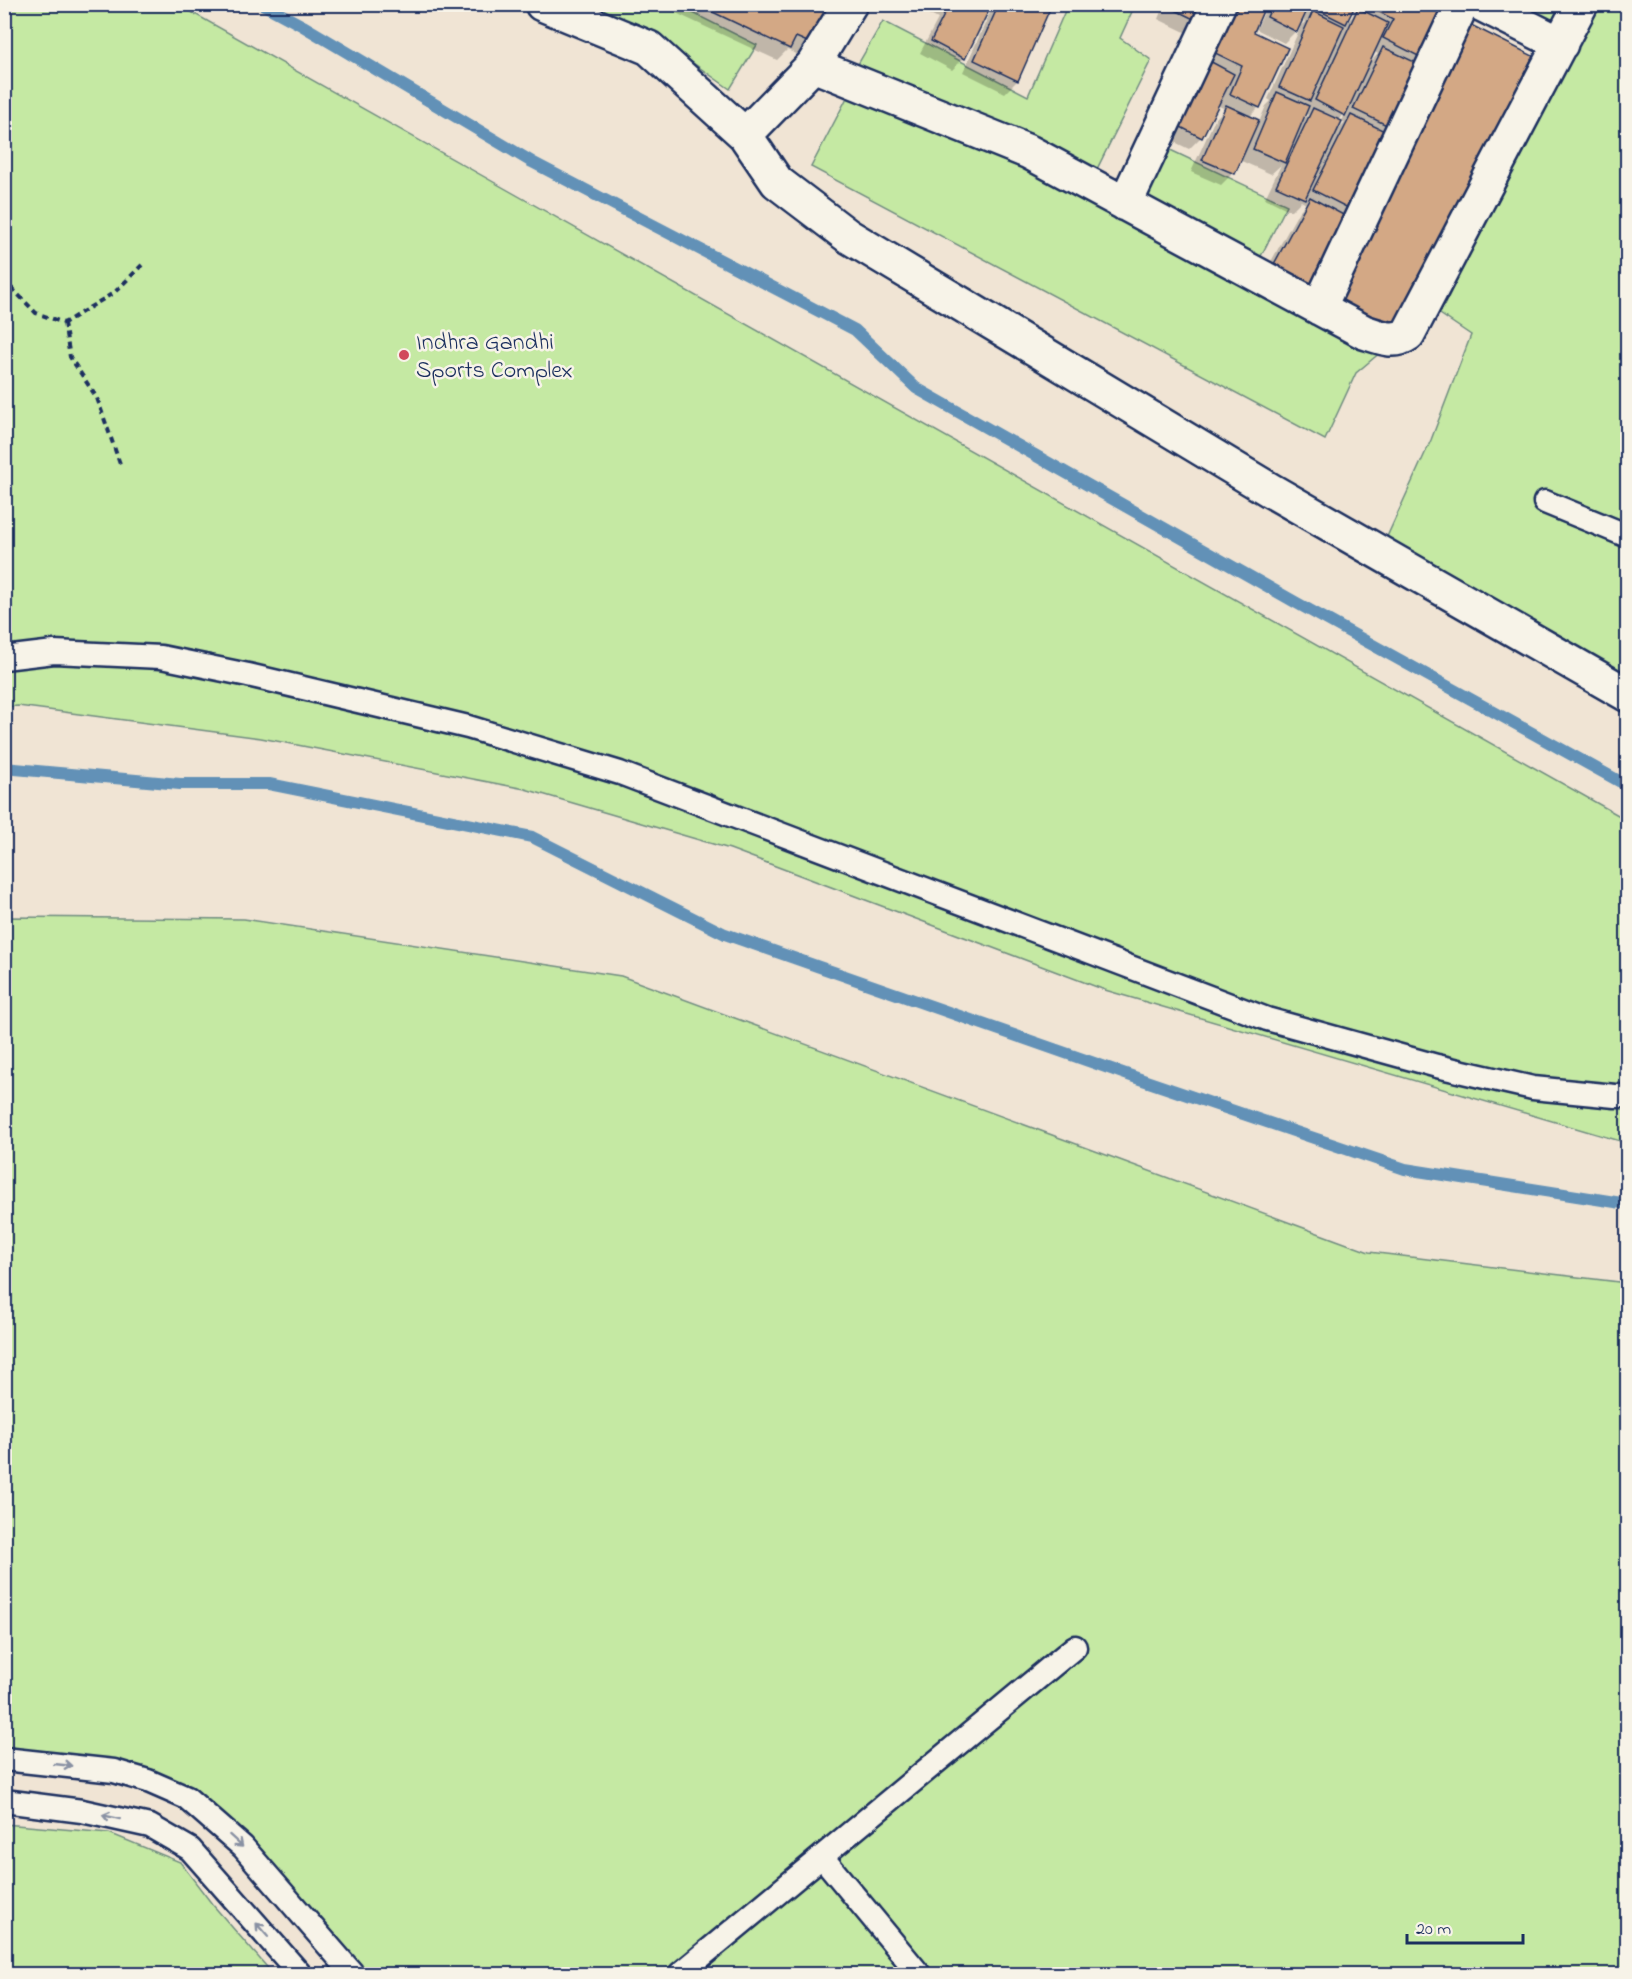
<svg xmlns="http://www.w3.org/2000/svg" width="1632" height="1979" font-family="'Indie Flower',sans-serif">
<rect width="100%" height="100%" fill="#f0e4d4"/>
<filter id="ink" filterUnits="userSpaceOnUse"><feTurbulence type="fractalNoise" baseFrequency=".0167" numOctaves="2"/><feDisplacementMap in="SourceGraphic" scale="12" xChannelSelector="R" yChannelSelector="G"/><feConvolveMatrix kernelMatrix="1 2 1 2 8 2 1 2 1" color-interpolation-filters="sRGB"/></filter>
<g filter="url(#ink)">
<!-- green -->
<path fill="#c5e9a3" stroke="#708c80" stroke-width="1.5" d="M1068,4L1135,5L1120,38L1151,60L1095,173L853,73L883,21L1028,96Z
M4,5H179L1627,820V1143L1105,990L730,849L525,789L261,738L18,706L5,707Z
M583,5H677L757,45L730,89L653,35Z
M1515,5H1561L1552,22Z
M1591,5H1627V695L1386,539L1431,440L1471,335L1440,314Z
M851,90L1028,159L1381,352L1356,373L1325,440L811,167Z
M1164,147L1287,205L1259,260L1143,198Z
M4,917L244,919L621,976L1369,1252L1627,1283V1974H346L230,1836L166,1788L5,1761Z
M4,1824L109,1833L180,1862L212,1904L273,1974H5Z"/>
<!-- shadow -->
<path fill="#0003" fill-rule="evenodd" d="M664,4H830L811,43L799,55L787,50L777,60L663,7Z
M909,4H991L964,58L952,70L920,53L938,19Z
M994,4H1050L1017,81L1005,93L963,72Z
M1164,4H1211L1191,35L1158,19Z
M1268,4H1354L1345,24L1352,17L1358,4H1444L1347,218L1311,284L1299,296L1263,276L1299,211L1306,204L1301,201L1291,211L1265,198L1281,165L1271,174L1239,160L1233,173L1221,185L1191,172L1215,119L1225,109L1217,105L1201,137L1189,149L1160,135L1198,62L1256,25L1258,26ZM1301,20L1305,22L1297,29ZM1301,26L1268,99L1271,101L1266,106L1259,122L1249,117L1259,107L1252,33L1254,28L1284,43ZM1373,51L1378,54L1367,65ZM1346,112L1342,121L1345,123L1335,133L1337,121ZM1304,113L1308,115L1300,123Z"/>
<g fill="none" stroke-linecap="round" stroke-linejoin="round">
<!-- stream -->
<path stroke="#6291b7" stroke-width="12" d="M262,4L303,26L532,162L855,330L916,388L1295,602L1628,786
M4,768L180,784H269L532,837L725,934L1137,1078L1405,1169L1628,1204"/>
</g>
<!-- building -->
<path fill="#d3a885" stroke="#1b2f5e" stroke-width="1.5" d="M696,4H831L812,44L796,37L790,49Z
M943,4H992L965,59L931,41L948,7Z
M999,4H1052L1018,81L974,60Z
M1170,4H1213L1204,24L1169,7Z
M1230,4H1266L1254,32L1288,48L1260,108L1230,94L1242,66L1209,50Z
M1273,4H1310L1297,32L1267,17Z
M1316,4H1356L1346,24L1314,8Z
M1364,4H1448L1428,61L1383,38L1393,19Z
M1358,8L1388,23L1345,116L1315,100Z
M1313,11L1344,26L1310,101L1279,87Z
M1467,23L1533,56L1397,331L1332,298Z
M1383,47L1425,67L1395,129L1353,109Z
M1204,58L1234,74L1202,138L1171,122Z
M1277,92L1309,106L1285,163L1253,149Z
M1226,105L1259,120L1235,174L1202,160Z
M1313,108L1342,121L1305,199L1276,186Z
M1351,115L1393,135L1354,211L1313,190Z
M1310,197L1349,218L1313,285L1274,264Z"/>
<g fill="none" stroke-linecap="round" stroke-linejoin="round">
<!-- service casing -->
<g stroke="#1b2f5e" stroke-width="27">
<path id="service" d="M1545,502L1628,536
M4,658L54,652L161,657L248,675L468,727L620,773L1267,1019L1437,1066L1533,1088L1615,1096H1628
M4,1759L114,1771L148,1781L187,1798L243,1847L353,1974
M4,1801L82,1811L150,1826L190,1849L300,1974
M823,1858L919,1974
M680,1974L1075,1647"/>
</g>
<!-- minor casing -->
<g stroke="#1b2f5e" stroke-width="38">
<path id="minor" d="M542,4L649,48L745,135L777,182L848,236L1270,490L1628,695
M1481,4L1561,44
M813,65L1029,152L1364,332C1380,337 1394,344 1408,334L1581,4
M745,135L813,65L850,4
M1125,204L1219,4
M1319,308L1462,4"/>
</g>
<!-- path -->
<path stroke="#1b2f5e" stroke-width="4" stroke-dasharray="6 4.5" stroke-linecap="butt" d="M4,280L36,313L64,323L115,292L142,265
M64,323L70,357L97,398L120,464"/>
<!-- service -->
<use href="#service" stroke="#f7f3e8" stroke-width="22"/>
<!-- minor -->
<use href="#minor" stroke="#f7f3e8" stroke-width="33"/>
</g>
<!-- one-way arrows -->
<defs><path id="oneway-shaft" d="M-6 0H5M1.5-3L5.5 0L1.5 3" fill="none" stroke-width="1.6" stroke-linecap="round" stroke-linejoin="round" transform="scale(1.5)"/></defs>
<g stroke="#8991a3">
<use href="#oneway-shaft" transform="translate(63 1765) rotate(6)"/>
<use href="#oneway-shaft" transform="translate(111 1817) rotate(-167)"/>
<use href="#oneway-shaft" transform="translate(236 1841) rotate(42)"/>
<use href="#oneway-shaft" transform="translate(262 1930) rotate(-131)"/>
</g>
</g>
<!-- markers -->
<circle fill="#d1495b" stroke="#f7f3e8" stroke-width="2" cx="404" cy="355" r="6"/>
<g text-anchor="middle" stroke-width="5" stroke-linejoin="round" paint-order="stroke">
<!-- poi labels -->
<g font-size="24" fill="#1b2f5e" stroke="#f7f3e8" text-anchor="start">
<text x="416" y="349">Indhra Gandhi<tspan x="416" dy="28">Sports Complex</tspan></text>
</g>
</g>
<!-- margin -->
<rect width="1632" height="1979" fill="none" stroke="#f7f3e8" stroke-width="24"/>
<rect x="12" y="12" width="1608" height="1955" fill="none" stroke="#1b2f5e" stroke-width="2" filter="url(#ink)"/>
<!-- scale -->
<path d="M1407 1934v9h116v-9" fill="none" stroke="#1b2f5e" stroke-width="3"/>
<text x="1416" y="1934" font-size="18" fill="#1b2f5e" stroke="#f7f3e8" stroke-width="4.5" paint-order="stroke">20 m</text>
</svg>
